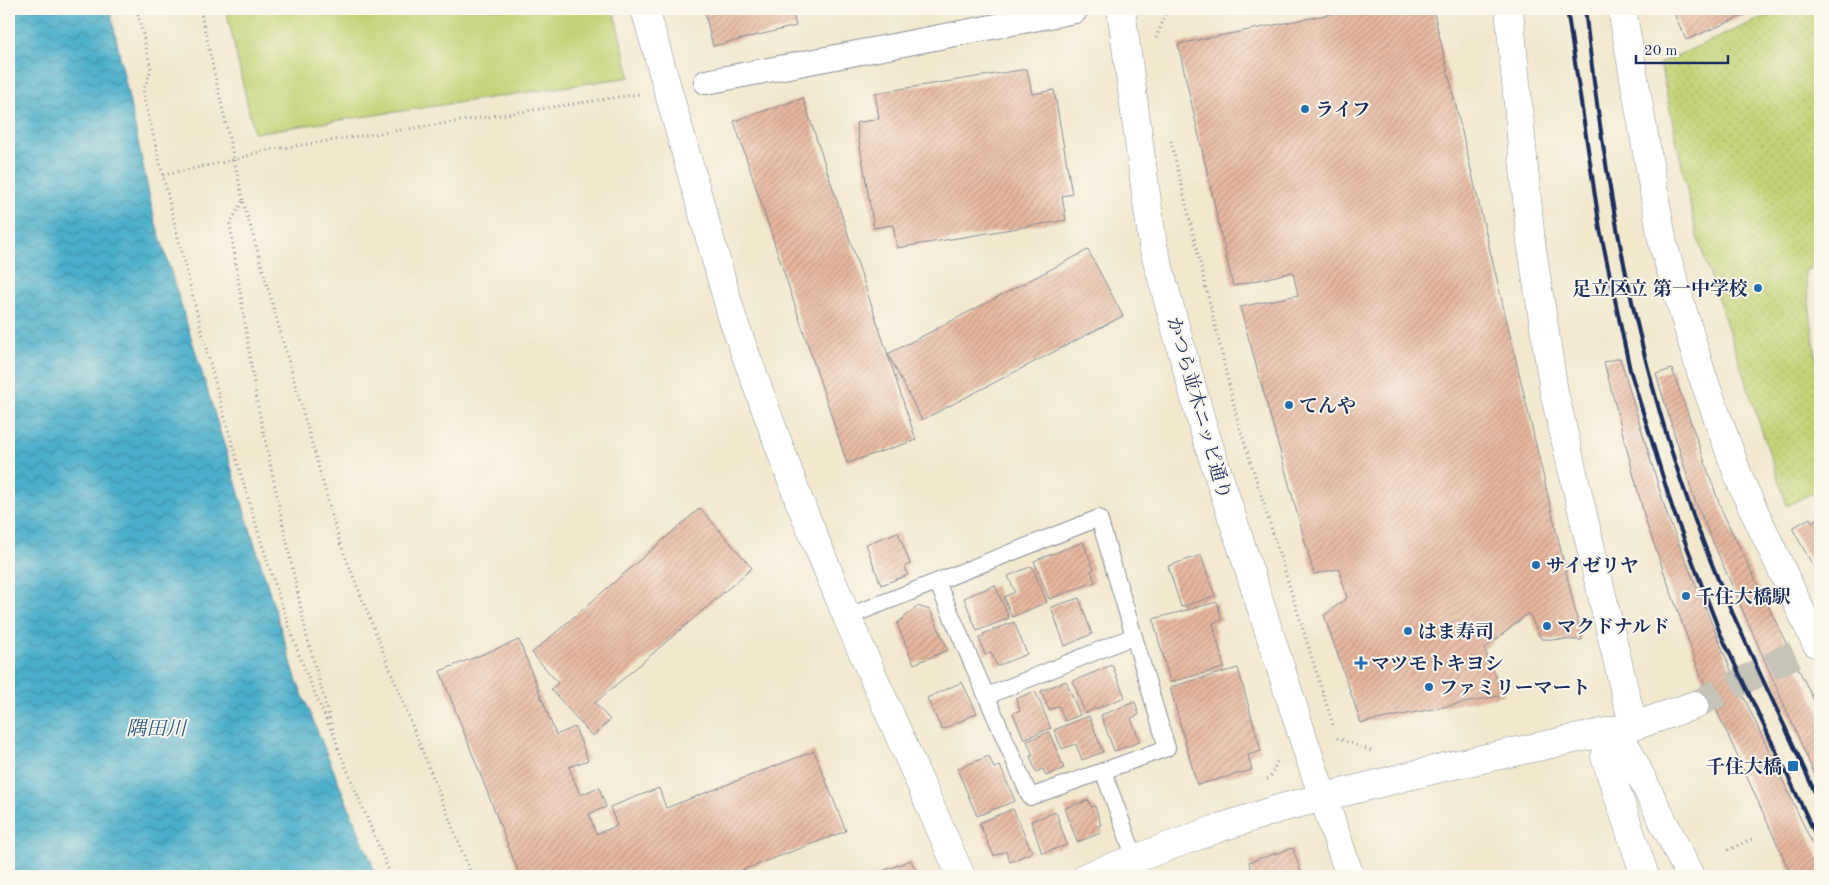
<svg xmlns="http://www.w3.org/2000/svg" width="1829" height="885" font-family="'Old Standard TT','Noto Serif JP',serif">
<defs>
<pattern id="park-dots" width="8" height="8" patternUnits="userSpaceOnUse" patternTransform="scale(1.25)"><rect width="8" height="8" fill="#c2d274"/><path d="M2 2h.1M6 6h.1" fill="none" stroke="#a6b567" stroke-width="1.8" stroke-linecap="round"/></pattern>
<pattern id="water-waves" width="16" height="10" patternUnits="userSpaceOnUse" patternTransform="scale(1.25)"><rect width="16" height="10" fill="#4aaec9"/><path d="M0 5q4-4 8 0t8 0" fill="none" stroke="#3d8ea6"/></pattern>
<pattern id="building-hatch" width="6" height="6" patternUnits="userSpaceOnUse" patternTransform="scale(1.25)"><rect width="6" height="6" fill="#e7b79d"/><path d="M-1 1l2-2M0 6l6-6M5 7l2-2" fill="none" stroke="#ba9583"/></pattern>
</defs>
<rect width="100%" height="100%" fill="#fbf7ec"/>
<filter id="ink" filterUnits="userSpaceOnUse"><feTurbulence type="fractalNoise" baseFrequency=".02" numOctaves="2"/><feDisplacementMap in="SourceGraphic" scale="10" xChannelSelector="R" yChannelSelector="G"/><feConvolveMatrix kernelMatrix="1 2 1 2 8 2 1 2 1" color-interpolation-filters="sRGB"/></filter>
<filter id="wash" filterUnits="userSpaceOnUse"><feTurbulence type="fractalNoise" baseFrequency=".0096" numOctaves="4" result="noise"/><feDisplacementMap in="SourceGraphic" scale="20" xChannelSelector="R" yChannelSelector="G"/><feGaussianBlur stdDeviation="1.12" result="paint"/><feColorMatrix in="noise" values="0 0 0 0 0 0 0 0 0 0 0 0 0 0 0 0 0 1.4 0 .05"/><feComposite in="paint" operator="in"/></filter>
<g filter="url(#wash)">
<rect width="100%" height="100%" fill="#f1e8ce"/>
<!-- grass -->
<path fill="#c2d274" stroke="#6e8069" d="M226,9H613L630,77L254,133Z"/>
<!-- park -->
<path fill="url(#park-dots)" stroke="#6e8069" d="M1782,9H1820V264L1805,271L1820,389V489L1787,506L1696,233L1660,63Z"/>
<!-- water -->
<path fill="url(#water-waves)" stroke="#326e94" d="M9,9H110L154,217L297,681L377,876H12L9,869Z"/>
<g id="blocks">
<!-- building -->
<path fill="url(#building-hatch)" d="M704,9H792L796,26L713,46Z
M1356,9H1433L1582,640L1541,639L1529,613L1484,649L1504,695L1361,723L1324,615L1347,598L1339,569L1314,574L1240,307L1298,295L1293,272L1233,286L1178,44Z
M1672,9H1759L1686,40Z
M1027,69L1032,94L1054,90L1072,194L1062,196L1066,220L897,248L893,225L874,228L856,123L879,119L875,93Z
M803,98L916,440L847,463L734,121Z
M1088,250L1123,316L922,420L888,354Z
M1620,358L1668,518L1731,670L1820,860V876H1780L1790,872L1701,676L1646,522L1604,362Z
M1672,369L1722,511L1820,713V787L1695,501L1656,374Z
M700,508L752,568L595,703L610,720L592,736L551,689L558,683L532,653Z
M1820,517V578L1792,528L1810,518L1812,522Z
M898,532L910,564L905,566L908,575L881,585L866,544Z
M1083,542L1094,570L1091,571L1095,582L1049,599L1034,561Z
M1201,555L1215,596L1181,607L1168,566Z
M1032,566L1047,602L1012,617L1004,597L1015,592L1008,576Z
M995,585L1009,618L977,631L964,598Z
M1079,598L1092,634L1065,646L1051,607Z
M1217,602L1222,620L1213,623L1224,668L1170,682L1153,619Z
M917,606L930,610L948,650L914,664L897,624Z
M1014,622L1027,654L997,666L991,652L985,655L979,638L984,636L983,634Z
M519,640L556,735L575,727L588,760L569,767L580,795L599,787L606,807L589,814L596,834L617,826L610,807L659,788L666,808L814,751L846,831L727,876H520L440,671Z
M1112,665L1125,697L1085,713L1073,681Z
M1238,668L1261,751L1248,755L1252,770L1197,785L1170,687Z
M1066,681L1080,715L1065,721L1059,706L1049,710L1041,691Z
M962,682L977,713L942,730L927,698Z
M1035,691L1051,728L1024,739L1013,713L1020,710L1016,699Z
M1135,702L1139,715L1131,718L1140,742L1114,751L1101,715Z
M1089,716L1103,752L1082,760L1076,744L1062,749L1054,730Z
M1049,732L1064,768L1046,776L1043,769L1036,772L1030,756L1033,755L1027,741Z
M989,756L994,768L1000,766L1015,801L977,816L957,769Z
M1089,800L1091,807L1095,806L1101,825L1098,826L1101,833L1077,842L1065,808Z
M1013,809L1032,852L1010,862L1006,851L994,856L979,823Z
M1056,812L1067,845L1042,853L1031,821Z
M1293,848L1302,876H1253L1249,862Z
M911,860L918,876H871Z"/>
</g>
</g>
<g filter="url(#ink)">
<use href="#blocks" fill-opacity="0" stroke="#868c96" stroke-width="1"/>
<g fill="none" stroke-linecap="round" stroke-linejoin="round">
<!-- minor-tunnel -->
<path stroke="#c6c3b8" stroke-width="28" stroke-dasharray="28 14" stroke-linecap="butt" d="M1695,705L1801,651"/>
<!-- service casing -->
<g stroke="#868c96" stroke-width="18">
<path id="service" d="M937,582L1030,797L1103,771
M847,617L1099,518L1167,748L1103,771L1135,858
M987,696L1134,636"/>
</g>
<!-- pedestrian casing -->
<g stroke="#868c96" stroke-width="26">
<path id="pedestrian" d="M706,82L1075,11"/>
</g>
<!-- minor casing -->
<g stroke="#868c96" stroke-width="29">
<path id="minor" d="M1509,9L1531,242L1554,392L1626,697L1634,726L1695,705
M1622,9L1663,244L1701,372L1741,483L1816,643"/>
</g>
<!-- tertiary casing -->
<g stroke="#868c96" stroke-width="29">
<path id="tertiary" d="M645,9L733,320L800,503L847,617L961,876
M1121,9L1153,246L1203,427L1307,750L1350,876
M1612,732L1628,750L1690,876
M1612,732L1605,757L1645,876
M1088,876L1216,829L1281,808L1445,767L1634,726"/>
</g>
<!-- path -->
<path stroke="#868c96" stroke-width="3" stroke-dasharray="1 4" stroke-linecap="butt" d="M137,9L151,69L143,93C187,275 230,457 292,635C303,668 318,700 332,733
M1156,38L1166,13L1183,9
M1171,141L1238,422L1333,725
M163,175L234,160L200,9
M243,200L234,160L262,151L639,94
M1337,738L1374,752
M338,748L307,637L256,397L230,224L243,200L340,543L472,876
M338,748L391,876
M1267,779L1270,778L1278,759
M1728,850L1754,838"/>
<!-- service -->
<use href="#service" stroke="#fff" stroke-width="16"/>
<!-- pedestrian -->
<use href="#pedestrian" stroke="#fff" stroke-width="24"/>
<!-- minor -->
<use href="#minor" stroke="#fff" stroke-width="28"/>
<!-- tertiary -->
<use href="#tertiary" stroke="#fff" stroke-width="28"/>
<!-- rail -->
<path stroke="#1b2f5e" stroke-width="4" d="M1567,9L1600,229L1630,370L1673,510L1720,633L1820,844
M1585,9C1604,176 1633,345 1689,504C1725,607 1776,704 1820,804"/>
</g>
</g>
<!-- markers -->
<g fill="#1f6fb2" stroke="#fbf7ec" stroke-width="2">
<circle cx="1305" cy="109" r="5"/>
<circle cx="1758" cy="288" r="5"/>
<circle cx="1289" cy="405" r="5"/>
<circle cx="1536" cy="565" r="5"/>
<circle cx="1686" cy="596" r="5"/>
<circle cx="1547" cy="626" r="5"/>
<circle cx="1408" cy="631" r="5"/>
<path d="M1358.5 655.5h5v5h5v5h-5v5h-5v-5h-5v-5h5z"/>
<circle cx="1429" cy="687" r="5"/>
<rect x="1787" y="760" width="12" height="12" rx="2.5"/>
</g>
<g text-anchor="middle" stroke-width="4" stroke-linejoin="round" paint-order="stroke">
<!-- poi labels -->
<g font-size="19" font-weight="bold" fill="#1b2f5e" stroke="#fbf7ec" text-anchor="start">
<text x="1315" y="116">ライフ</text>
<text x="1748" y="295" text-anchor="end">足立区立 第一中学校</text>
<text x="1299" y="412">てんや</text>
<text x="1546" y="572">サイゼリヤ</text>
<text x="1696" y="603">千住大橋駅</text>
<text x="1557" y="633">マクドナルド</text>
<text x="1418" y="638">はま寿司</text>
<text x="1371" y="670">マツモトキヨシ</text>
<text x="1439" y="694">ファミリーマート</text>
<text x="1782" y="773" text-anchor="end">千住大橋</text>
</g>
<!-- street labels -->
<g font-size="19" fill="#1b2f5e" stroke="#fbf7ec">
<text transform="translate(1200 408) rotate(74)" y="7">かつら並木ニッピ通り</text>
</g>
<!-- water labels -->
<g font-size="20" font-style="italic" fill="#2b5b83" stroke="#fbf7ec">
<text x="156" y="735">隅田川</text>
</g>
</g>
<!-- margin -->
<rect width="1829" height="885" fill="none" stroke="#fbf7ec" stroke-width="30"/>
<!-- scale -->
<path d="M1636 55v8h92v-8" fill="none" stroke="#1b2f5e" stroke-width="2.5"/>
<text x="1644" y="55" font-size="15" fill="#1b2f5e" stroke="#fbf7ec" stroke-width="4" paint-order="stroke">20 m</text>
</svg>
